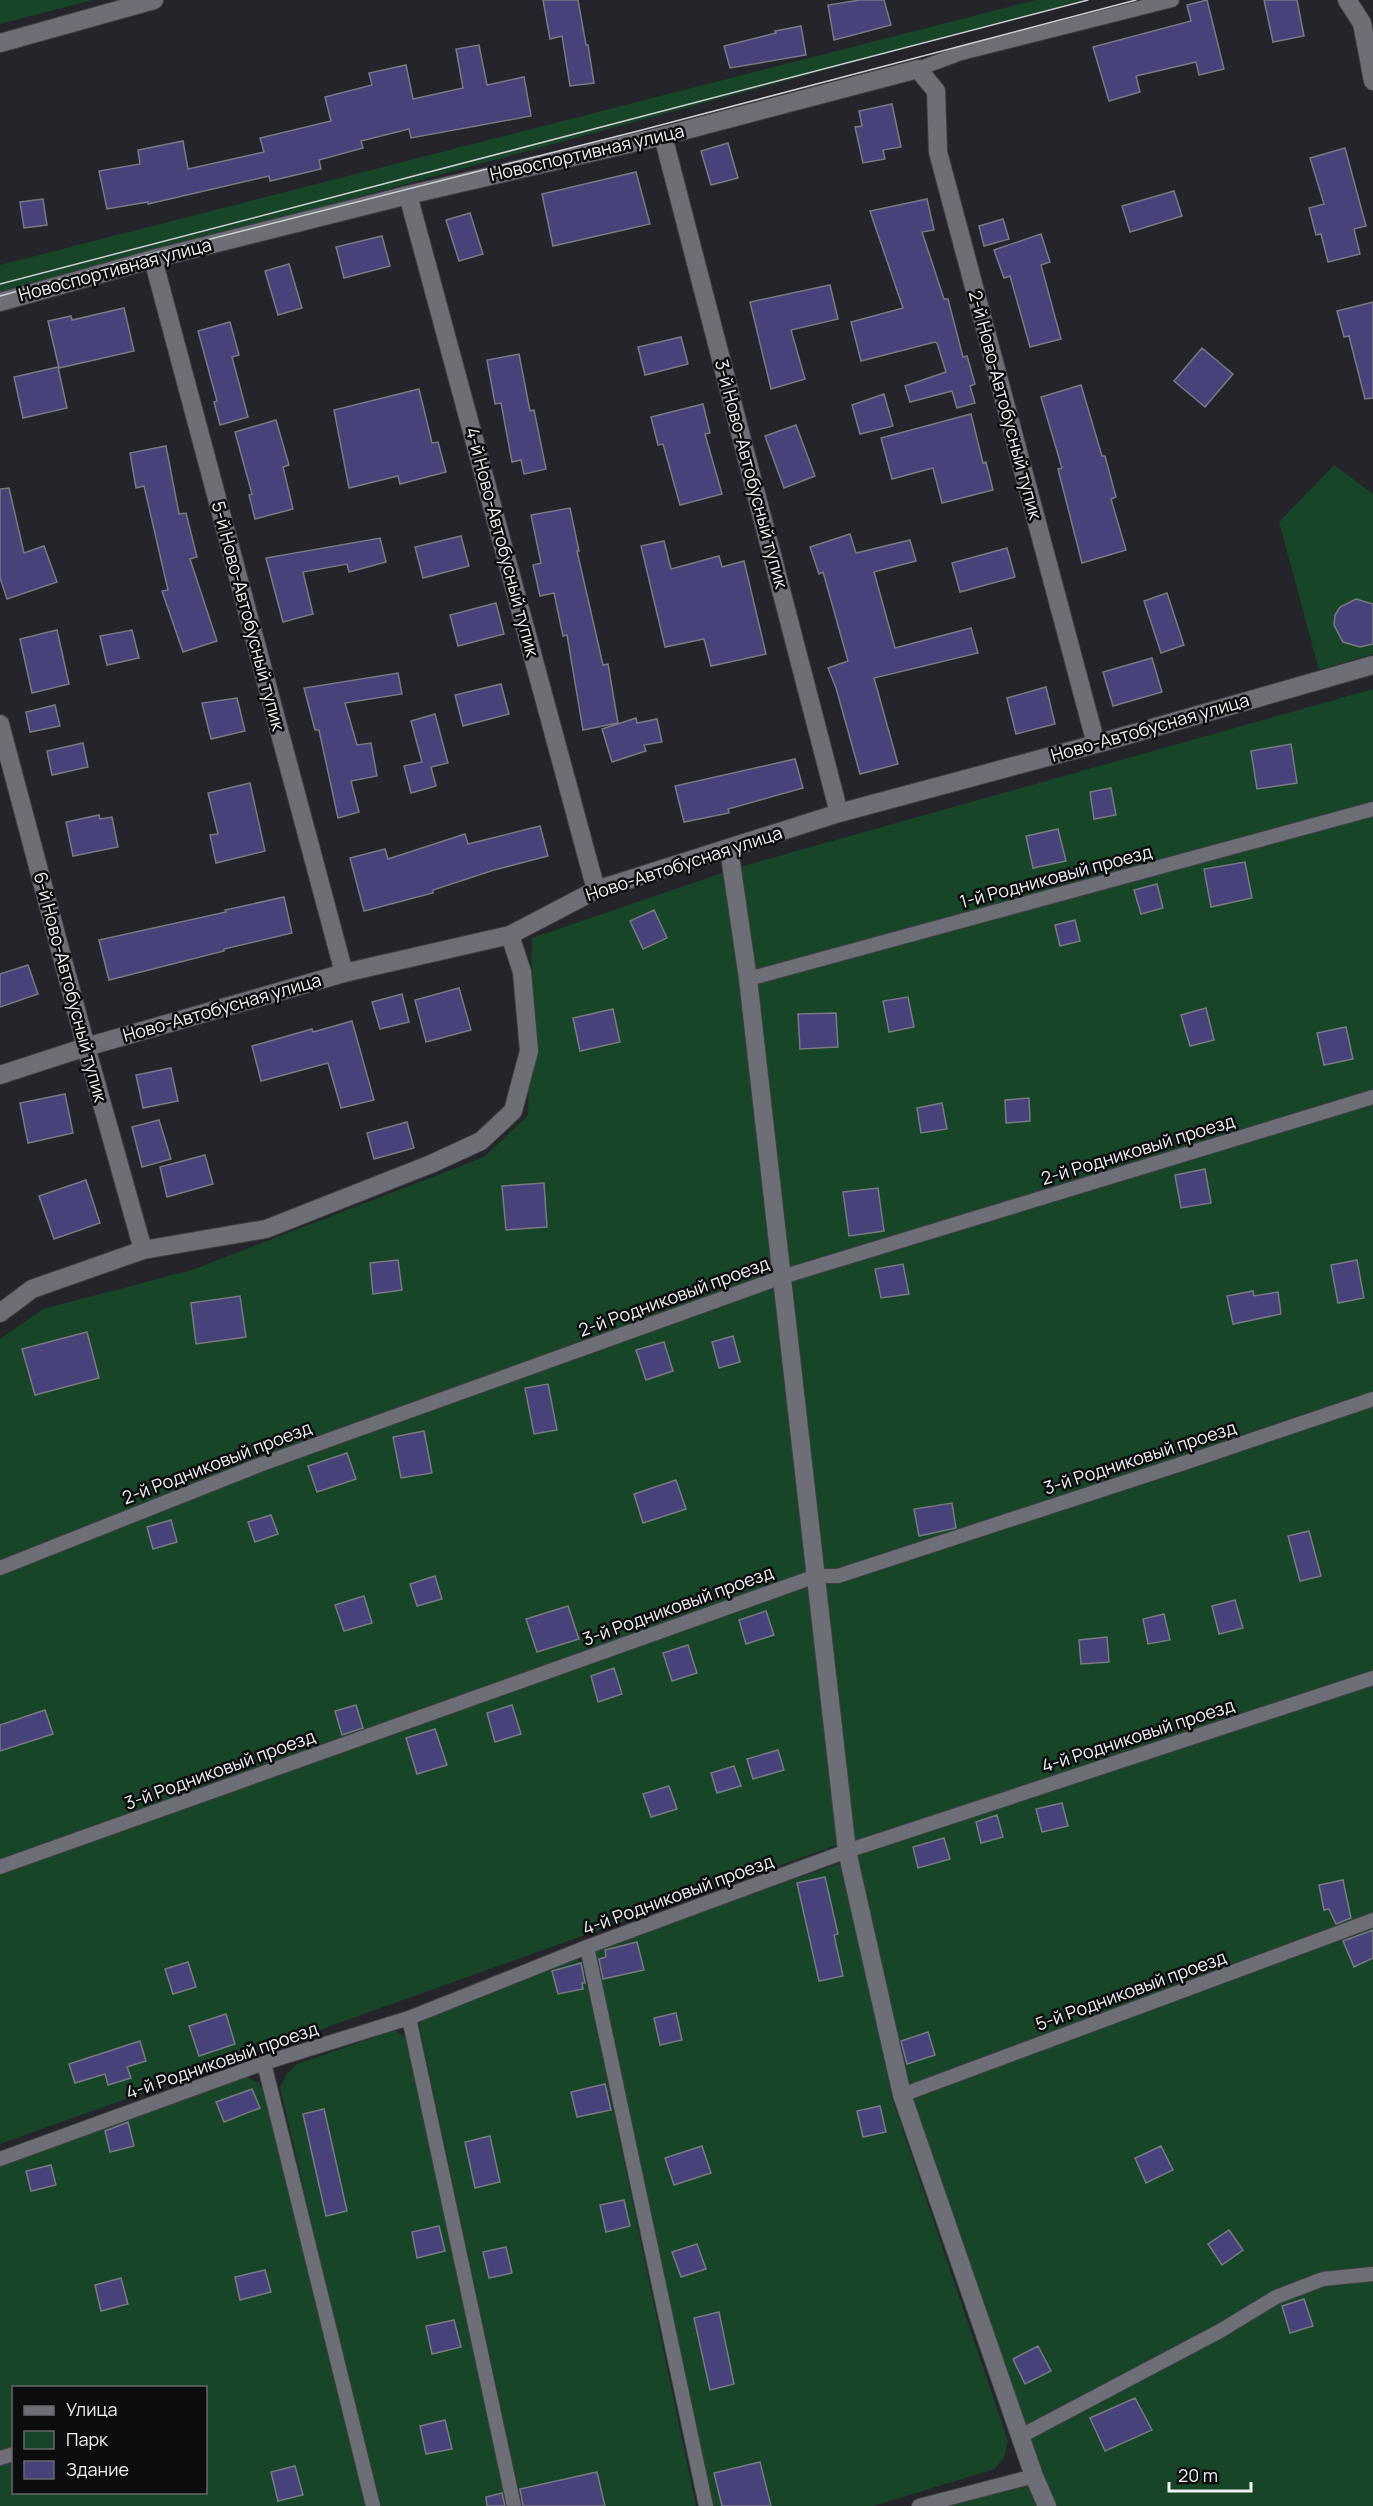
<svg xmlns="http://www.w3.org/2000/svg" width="1373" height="2506" font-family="Manrope,sans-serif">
<rect width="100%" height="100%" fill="#24242a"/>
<!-- green -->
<path fill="#174528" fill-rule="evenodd" d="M0,0H93L0,24Z
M1036,0H1084L0,294V265Z
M1334,465L1373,494V654L1319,670L1279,522Z
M1373,689V2506H1057L1040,2464L906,2092L854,1839L0,2144V1339L43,1309L192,1270L484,1157L528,1115L532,938L740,867Z
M838,1864L844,1869L892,2098L1008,2441L1004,2457L995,2469L873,2506H713L593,1950L598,1946Z
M577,1958L583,1965L696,2506H522L419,2025L424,2019Z
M395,2030L406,2038L507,2506H378L280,2087L287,2074L297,2064Z
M244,2076L258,2082L264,2091L365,2506H0V2165ZM14,2388H206V2492H14Z
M1036,2481L1044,2506H942Z"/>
<!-- building -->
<path fill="#48427b" stroke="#797982" stroke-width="1.5" d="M543,0H578L586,45H588L594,83L570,86L562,36L550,39Z
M860,0H884L891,25L834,40L828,5Z
M1207,0L1224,69L1199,75L1196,62L1136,76L1140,92L1109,101L1093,47L1191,21L1187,5Z
M1264,0H1297L1304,36L1273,42Z
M801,26L806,55L730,68L724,46L776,33L775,31Z
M479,45L487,85L524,77L531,116L411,138L409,129L361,141L363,148L319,160L321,169L270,181L269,176L148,204V202L107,209L99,171L140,164L138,150L183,141L188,169L264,152L260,138L331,121L325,97L372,85L369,73L406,65L413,99L463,88L456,49Z
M892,104L901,147L883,150L885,159L863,163L855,127L862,126L859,111Z
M728,143L738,178L711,185L701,151Z
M1345,148L1366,226L1354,229L1360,254L1328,262L1321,234L1316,235L1309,208L1324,204L1310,158Z
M636,172L650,224L553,246L542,194Z
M1174,191L1182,216L1130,232L1122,206Z
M43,199L47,225L24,228L20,202Z
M927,199L934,230L922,232L944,299H948L963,357L967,356L975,384L970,386L975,403L957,408L952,391L910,402L905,386L946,372L937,343L935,342L861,361L851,322L903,308L870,211Z
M470,213L483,254L459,261L446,220Z
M1003,219L1009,239L984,246L979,226Z
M1041,234L1050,262L1041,265L1061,339L1030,347L1010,276L1004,278L994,250Z
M382,236L390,266L344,278L336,247Z
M289,264L302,308L278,315L265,271Z
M830,285L838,319L791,330L805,379L771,389L750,302Z
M1373,302V398L1365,399L1349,336L1344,337L1337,311Z
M124,308L134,351L59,368L48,321L71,316L72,320Z
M230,322L239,355L232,357L248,417L220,425L214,402L217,401L198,331Z
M681,337L688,364L645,375L638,347Z
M1202,348L1233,374L1205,407L1174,381Z
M519,354L530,411L534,410L546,469L524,474L521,460L512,462L501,403L495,404L487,360Z
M58,367L67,408L23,418L14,377Z
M1081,385L1102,456H1105L1116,497L1111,499L1126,550L1082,563L1058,469L1062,468L1041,397Z
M419,389L432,443L438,442L446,472L400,484L398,476L349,488L334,410Z
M884,394L893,426L860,434L852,405Z
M703,404L710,433L705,434L722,494L680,505L663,444L658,445L651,417Z
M971,414L983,463L986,462L993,490L942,503L933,468L892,479L881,438Z
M276,420L289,465L283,467L293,509L255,519L249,495L252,494L235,432Z
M796,425L815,476L784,488L765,436Z
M166,446L179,514L186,513L197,557L190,559L217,641L183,652L162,591L168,590L144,486L136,488L130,453Z
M9,488L24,553L44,546L57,582L7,599L0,578V489Z
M570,508L579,551H577L603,665L608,664L618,723L583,730L567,635L563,636L554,593L540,596L533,565L541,563L531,515Z
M850,534L856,553L910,540L916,561L874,572L895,648L971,628L978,653L874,678L898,764L860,774L836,688L828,668L848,661L823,572L819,574L810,547Z
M461,536L469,566L423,578L415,547Z
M380,538L386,562L349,572L347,564L303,572L313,614L283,622L266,558Z
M664,541L671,569L719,556L722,567L744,561L766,654L711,666L704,639L665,647L641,546Z
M1007,548L1015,577L960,592L952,563Z
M1167,593L1184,645L1161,653L1144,601Z
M1356,599L1373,604V644L1360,647L1343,642L1334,625L1335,615L1340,607Z
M496,603L504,634L458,646L450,615Z
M57,630L69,684L32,693L20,639Z
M132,630L139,658L107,665L100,636Z
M1152,658L1162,692L1113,706L1103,672Z
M398,673L402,694L345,703L357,745L371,743L377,776L351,781L359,812L338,818L319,730H315L304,688Z
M501,684L509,714L463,726L455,695Z
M1046,687L1055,724L1016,734L1007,698Z
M237,698L245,731L211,739L202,703Z
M55,705L60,726L30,732L26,712Z
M435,714L448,763L431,767L436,786L411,793L404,766L422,762L411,721Z
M636,718L637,723L657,719L662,742L644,745L646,751L612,762L602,729Z
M83,743L88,767L52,775L47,751Z
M1291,744L1297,783L1257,789L1251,751Z
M795,759L803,788L728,809L729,813L684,822L675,786Z
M250,783L265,851L216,863L210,835L218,834L208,793Z
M1111,788L1116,815L1094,819L1090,792Z
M99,815L100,819L112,817L118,847L73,856L66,822Z
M540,826L548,856L494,870L433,890V893L364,911L350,858L385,849L388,859L465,834L468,844Z
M1058,829L1066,861L1033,868L1026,836Z
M1245,862L1252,898L1211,907L1204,869Z
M1157,884L1163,908L1141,914L1134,890Z
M284,897L292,933L224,949V951L109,980L99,940L226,912L225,910Z
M654,910L667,938L643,949L630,921Z
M1075,920L1080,941L1060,946L1055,925Z
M28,965L38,994L0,1007V974Z
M459,988L471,1030L426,1042L415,1000Z
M402,994L409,1022L380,1029L372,1002Z
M908,997L914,1027L889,1032L883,1001Z
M1206,1008L1214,1040L1190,1046L1181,1015Z
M613,1009L620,1042L580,1051L573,1018Z
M836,1013L838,1047L800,1049L798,1014Z
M352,1021L374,1100L341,1108L328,1063L261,1081L252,1046L312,1029L313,1032Z
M1346,1027L1353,1059L1324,1065L1317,1033Z
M171,1068L178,1101L143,1108L136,1075Z
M65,1094L73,1133L28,1143L20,1103Z
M1029,1098L1030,1121L1006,1123L1005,1100Z
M942,1103L947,1129L921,1133L917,1108Z
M159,1120L171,1159L142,1167L132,1127Z
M407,1122L414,1148L374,1159L367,1133Z
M205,1155L213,1184L167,1197L160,1167Z
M1205,1169L1211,1203L1181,1208L1175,1175Z
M86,1180L100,1223L54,1239L39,1196Z
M544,1183L547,1227L506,1230L502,1186Z
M878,1188L884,1231L849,1236L843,1192Z
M398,1260L402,1290L373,1294L370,1263Z
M1357,1260L1364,1298L1338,1303L1331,1265Z
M903,1264L909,1294L881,1298L875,1269Z
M1253,1291L1254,1296L1278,1292L1281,1314L1233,1324L1227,1296Z
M240,1296L246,1337L196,1344L191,1303Z
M87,1332L99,1378L35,1395L22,1349Z
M733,1336L740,1362L719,1368L712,1342Z
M664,1342L673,1371L646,1380L636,1350Z
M548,1384L557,1430L534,1434L525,1388Z
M424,1431L432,1473L401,1478L393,1437Z
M347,1453L356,1479L317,1492L308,1466Z
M676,1480L686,1509L643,1523L634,1494Z
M952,1503L956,1528L919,1536L914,1509Z
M271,1515L278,1534L255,1542L248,1522Z
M171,1520L177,1542L153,1549L147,1527Z
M1309,1531L1321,1576L1300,1581L1288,1536Z
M435,1576L442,1599L417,1606L410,1584Z
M364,1596L372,1623L344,1631L335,1605Z
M1235,1600L1243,1628L1219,1634L1212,1606Z
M568,1606L579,1639L537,1652L526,1619Z
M766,1611L774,1635L746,1644L739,1620Z
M1164,1614L1170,1640L1148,1644L1143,1619Z
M1107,1637L1109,1662L1081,1664L1079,1640Z
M688,1645L697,1673L672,1681L663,1653Z
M614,1668L622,1694L598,1702L591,1676Z
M356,1705L363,1728L342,1735L335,1711Z
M512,1705L521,1734L495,1742L487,1713Z
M45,1710L53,1734L0,1751V1725Z
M435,1729L447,1765L417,1774L406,1738Z
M778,1750L784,1770L753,1779L747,1759Z
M734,1766L741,1786L717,1793L711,1773Z
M669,1786L677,1809L651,1817L643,1794Z
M1062,1803L1068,1826L1042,1832L1036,1809Z
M997,1815L1003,1837L981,1843L976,1822Z
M944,1838L950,1859L918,1868L913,1847Z
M825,1877L838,1934L834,1935L843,1976L819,1981L797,1883Z
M1343,1880L1351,1918L1336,1924L1329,1909L1324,1910L1319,1885Z
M1373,1930V1958L1354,1967L1343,1941Z
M637,1942L644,1970L603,1979L599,1959L606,1957L605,1950Z
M188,1962L196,1987L173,1994L165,1969Z
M581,1963L585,1983H582L583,1989L558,1994L552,1971Z
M676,2013L682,2040L660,2045L654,2018Z
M226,2014L235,2044L199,2056L189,2026Z
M928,2032L935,2055L907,2064L901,2041Z
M140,2041L146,2061L127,2067L131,2078L108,2085L105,2074L75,2083L69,2064Z
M605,2084L611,2110L577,2117L571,2092Z
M252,2089L260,2108L224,2122L216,2102Z
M880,2106L886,2132L863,2137L857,2111Z
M324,2109L347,2211L326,2216L303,2114Z
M128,2122L134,2146L110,2152L105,2131Z
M490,2136L500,2182L475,2188L465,2142Z
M702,2146L711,2173L674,2185L665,2158Z
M1161,2146L1173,2170L1146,2183L1135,2158Z
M51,2165L56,2185L31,2191L26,2171Z
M624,2200L630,2226L606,2232L600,2205Z
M439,2226L445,2251L417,2258L412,2232Z
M1229,2230L1243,2250L1222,2265L1208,2244Z
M697,2244L706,2269L681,2277L672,2252Z
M506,2247L512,2273L489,2278L483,2252Z
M265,2270L271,2292L240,2300L235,2277Z
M121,2278L128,2304L101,2311L95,2285Z
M1304,2299L1313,2326L1290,2333L1282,2306Z
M719,2312L734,2384L710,2390L694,2318Z
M454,2320L461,2347L432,2354L426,2326Z
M1038,2346L1051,2371L1025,2384L1013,2359Z
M1135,2398L1152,2430L1105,2451L1090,2418Z
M445,2420L452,2449L426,2454L420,2426Z
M760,2462L771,2506H722L714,2473Z
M295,2466L303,2495L278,2501L271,2472Z
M597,2472L605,2506H523L520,2489Z
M502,2493L505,2506H487L486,2497Z"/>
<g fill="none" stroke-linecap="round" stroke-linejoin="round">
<!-- service casing -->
<g stroke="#3f3f44" stroke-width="16">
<path id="service" d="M918,69L961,53L1172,0
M748,979L1373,809
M0,1568L262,1464L782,1277L1373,1097
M0,1867L816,1576H838L1187,1462L1373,1399
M587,1947L706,2506
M409,2018L514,2506
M264,2063L373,2506
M902,2095L1373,1920
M0,2159L264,2063L409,2018L587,1947L847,1851L1373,1678
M1021,2436L1220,2331L1276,2297L1323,2279L1373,2274
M0,2458L14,2454
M919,2506L1034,2476"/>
</g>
<!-- minor casing -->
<g stroke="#3f3f44" stroke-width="20">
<path id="minor" d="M1347,0L1362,23L1373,81
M0,43L154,0
M663,136L839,813
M408,195L596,890
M153,259L344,973
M0,302L153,259L408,195L663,136L918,69L936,91L938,152L1096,744
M0,724L86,1047L143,1250
M729,849L748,979L847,1851L902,2095L1034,2476L1047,2506
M0,1075L86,1047L344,973L510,935L596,890L839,813L1096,744L1373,665
M0,1313L32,1289L143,1250L266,1229L431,1164L481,1141L513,1111L529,1051L522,972L510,935"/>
</g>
<!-- service -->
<use href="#service" stroke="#6e6e76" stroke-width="14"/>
<!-- minor -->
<use href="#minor" stroke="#6e6e76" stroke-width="18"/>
<!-- tram -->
<path stroke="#ceced4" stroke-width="1.5" d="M0,284L1088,0
M0,296L139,257L638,131L1136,0"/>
</g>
<g text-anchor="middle" stroke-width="5" stroke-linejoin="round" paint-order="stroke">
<!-- street labels -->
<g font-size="18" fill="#efeff4" stroke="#0d0d10">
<text transform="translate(587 153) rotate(-13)" y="6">Новоспортивная улица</text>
<text transform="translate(115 270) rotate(-15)" y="6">Новоспортивная улица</text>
<text transform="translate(1005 405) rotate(75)" y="6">2-й Ново-Автобусный тупик</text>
<text transform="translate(751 474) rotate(75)" y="6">3-й Ново-Автобусный тупик</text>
<text transform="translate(502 542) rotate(75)" y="6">4-й Ново-Автобусный тупик</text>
<text transform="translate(248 616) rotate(75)" y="6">5-й Ново-Автобусный тупик</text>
<text transform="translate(1150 728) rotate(-16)" y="6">Ново-Автобусная улица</text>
<text transform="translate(684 864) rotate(-18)" y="6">Ново-Автобусная улица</text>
<text transform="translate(1056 877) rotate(-15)" y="6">1-й Родниковый проезд</text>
<text transform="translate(70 987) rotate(75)" y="6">6-й Ново-Автобусный тупик</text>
<text transform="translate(222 1008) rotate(-16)" y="6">Ново-Автобусная улица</text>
<text transform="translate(1138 1150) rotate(-17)" y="6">2-й Родниковый проезд</text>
<text transform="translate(674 1297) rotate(-20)" y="6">2-й Родниковый проезд</text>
<text transform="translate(1140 1458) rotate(-18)" y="6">3-й Родниковый проезд</text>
<text transform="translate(217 1463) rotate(-21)" y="6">2-й Родниковый проезд</text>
<text transform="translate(678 1606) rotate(-20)" y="6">3-й Родниковый проезд</text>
<text transform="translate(1138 1736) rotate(-18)" y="6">4-й Родниковый проезд</text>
<text transform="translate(220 1770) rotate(-20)" y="6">3-й Родниковый проезд</text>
<text transform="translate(678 1895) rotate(-20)" y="6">4-й Родниковый проезд</text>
<text transform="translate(1131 1991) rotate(-20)" y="6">5-й Родниковый проезд</text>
<text transform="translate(222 2061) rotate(-19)" y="6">4-й Родниковый проезд</text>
</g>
</g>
<!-- legend -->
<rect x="12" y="2386" width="195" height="108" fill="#0d0d10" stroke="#67676b" stroke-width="1.5"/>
<rect x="24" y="2406" width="30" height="9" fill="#6e6e76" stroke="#67676b" stroke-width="1.5"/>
<text x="66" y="2416" font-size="18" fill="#efeff4">Улица</text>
<rect x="24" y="2431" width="30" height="18" fill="#174528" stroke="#67676b" stroke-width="1.5"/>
<text x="66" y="2446" font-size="18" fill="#efeff4">Парк</text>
<rect x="24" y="2461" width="30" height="18" fill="#48427b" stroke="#67676b" stroke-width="1.5"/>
<text x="66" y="2476" font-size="18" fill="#efeff4">Здание</text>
<!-- scale -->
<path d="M1169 2482v9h82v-9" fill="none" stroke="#efeff4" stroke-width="3"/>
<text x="1178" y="2482" font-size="18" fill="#efeff4" stroke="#0d0d10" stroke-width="4.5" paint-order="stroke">20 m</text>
</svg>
